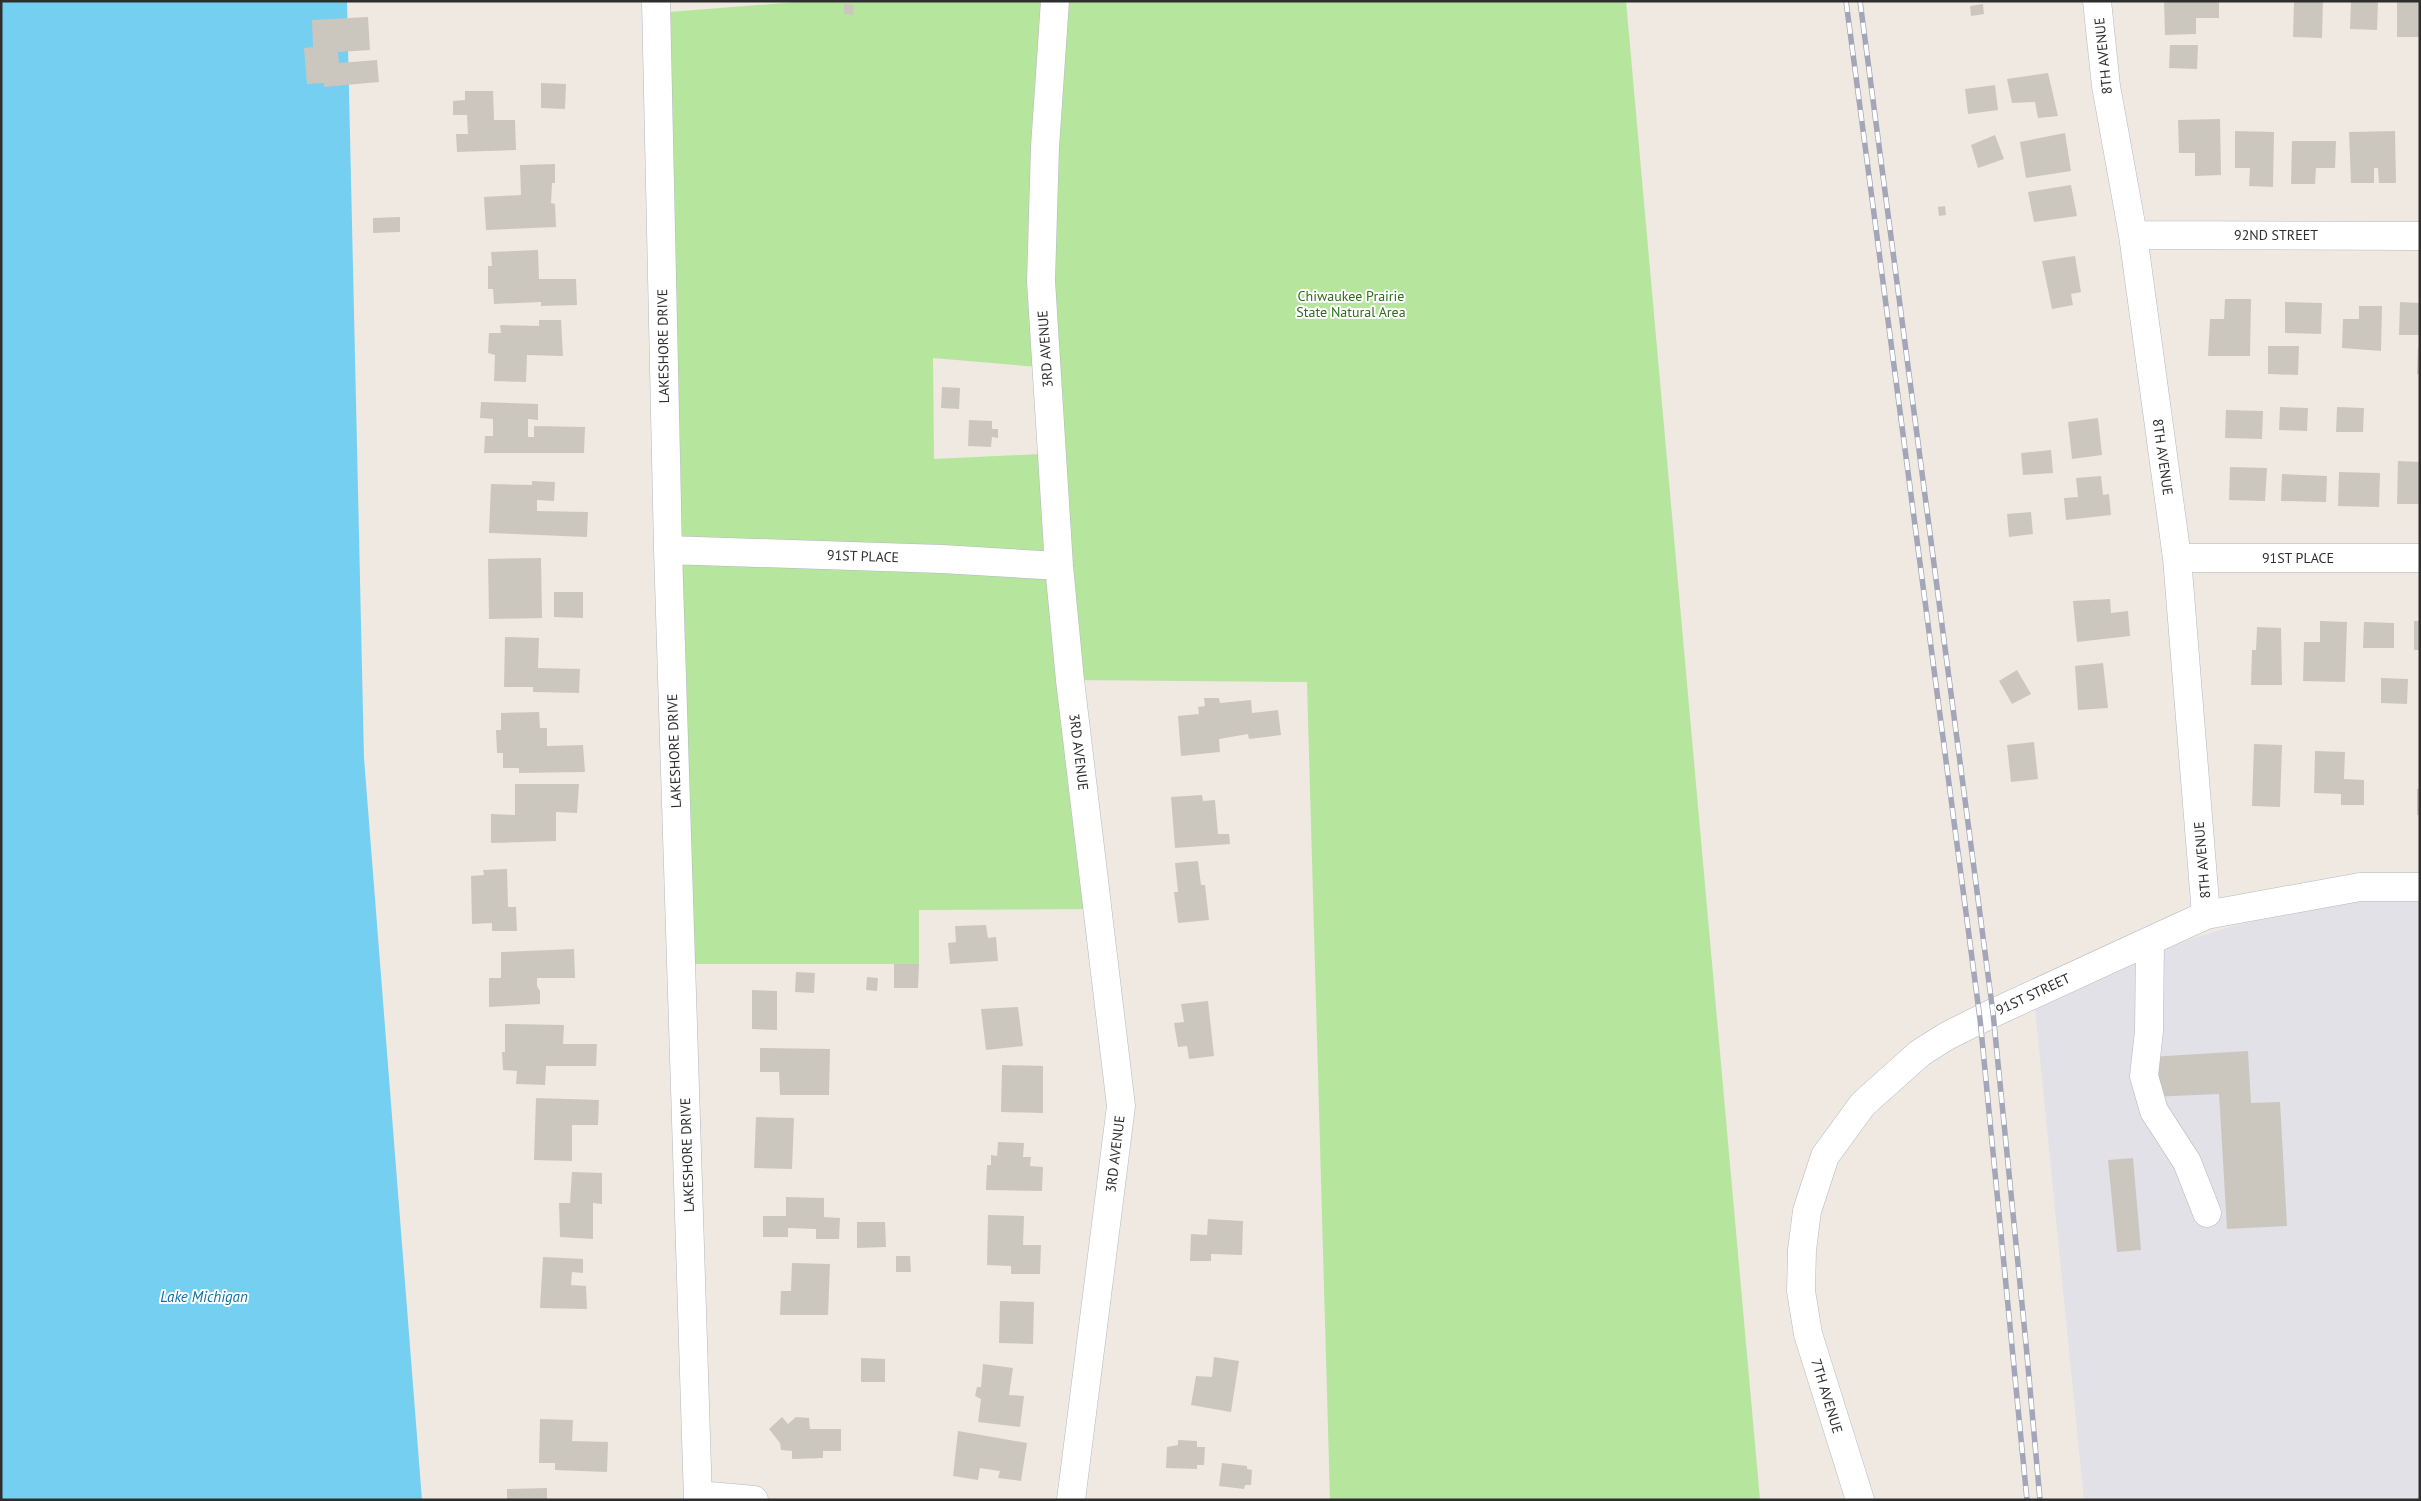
<svg xmlns="http://www.w3.org/2000/svg" width="2421" height="1501" font-family="'PT Sans',sans-serif">
<rect width="100%" height="100%" fill="#efe9e1"/>
<!-- industrial -->
<path fill="#e3e1e8" d="M2420,898V1500H2084L2035,1008L2106,974L2183,942L2229,927L2296,911L2364,901Z"/>
<!-- green -->
<path fill="#b6e59e" fill-rule="evenodd" d="M809,1H1626L1760,1500H1330L1307,682L1070,680L1099,909L919,910V964H681V490L669,12ZM933,358L1037,367L1042,454L934,459Z"/>
<!-- water -->
<path fill="#75cff0" d="M1,1H347L364,758L422,1500H1Z"/>
<!-- building -->
<path fill="#cbc7bf" d="M2164,1H2219V18H2196V34L2165,35Z
M2294,1H2323L2322,38L2293,37Z
M2351,1H2378L2377,30L2350,29Z
M2397,1H2420V37H2397Z
M844,4L854,5L853,15L844,14Z
M1983,4L1984,14L1971,16L1970,6Z
M368,17L370,50L338,52L339,63L377,60L379,82L324,87V83L307,84L304,48L313,47L312,20Z
M2170,45H2198L2197,69L2169,68Z
M2048,73L2058,116L2038,118L2035,102L2012,103L2007,79Z
M541,83L566,84L565,109L541,108Z
M1995,85L1998,110L1968,114L1965,89Z
M465,91H493L494,120H515L516,150L457,152L456,134H468L467,115H453V101L465,100Z
M2220,119L2221,175L2195,176V153H2179L2178,120Z
M2235,131L2274,132L2273,187L2249,186L2250,168H2235Z
M2395,131L2396,183H2379L2378,168H2374V183H2351L2349,132Z
M2065,133L2071,171L2026,178L2020,142Z
M1995,135L2004,159L1978,168L1971,145Z
M2292,141H2336L2335,168H2316L2315,184H2291Z
M555,164V183H552L551,203L555,204L556,227L486,230L484,197L521,195L520,165Z
M2071,185L2077,216L2034,222L2028,192Z
M1945,206L1946,215L1939,216L1938,207Z
M400,217V232L373,233V218Z
M538,250L539,279H576L577,305L541,306V302L494,304L493,289H488V266H492L491,252Z
M2075,256L2081,292L2071,294L2073,305L2052,309L2042,261Z
M2225,299H2251L2250,356H2208L2210,319H2224Z
M2285,302L2322,303L2321,334L2285,333Z
M2400,302L2420,303V335H2399Z
M2359,306H2382L2381,351L2342,348L2343,319H2359Z
M539,320H561L563,356L527,355L526,382L494,381L495,355L488,353L489,333H501L500,325L539,326Z
M2268,346H2299L2298,375L2268,374Z
M2418,347H2420V374H2417Z
M942,387L960,388L959,409L941,408Z
M481,402L538,404V420L528,419V437H534V426L585,427L584,453H484L485,436H493V419L480,418Z
M2280,407L2308,408L2307,431L2279,430Z
M2337,407L2364,408L2363,432H2336Z
M2226,410L2263,411L2262,439L2225,438Z
M2098,418L2102,455L2072,459L2068,422Z
M969,420L992,421V429H998V438L992,437L991,447L968,446Z
M2051,450L2053,473L2023,475L2021,453Z
M2398,461L2420,462V504H2397Z
M2230,467L2267,468L2265,501L2229,500Z
M2339,472L2380,473L2379,507L2338,506Z
M2282,474L2327,476L2326,502L2281,501Z
M2101,476L2103,495L2109,494L2111,515L2066,520L2064,498L2078,497L2076,478Z
M532,481L555,482L554,501L537,500V511L588,512L587,537L489,533L491,484L532,485Z
M2031,512L2033,534L2009,537L2007,514Z
M541,558L542,618L489,619L488,559Z
M554,592H583V618L554,617Z
M2110,599L2111,613L2128,611L2130,636L2077,642L2073,601Z
M2320,621L2347,622L2345,682L2303,681L2304,642H2320Z
M2414,621H2420V650H2414Z
M2364,622L2394,623V648H2363Z
M2257,627L2281,628L2282,685H2251L2252,650H2256Z
M505,637L539,638L538,668L580,669L579,693L533,692V687H504Z
M2103,663L2108,708L2078,710L2075,666Z
M2017,670L2031,694L2012,704L1999,681Z
M2381,678L2408,679L2407,704L2381,703Z
M1204,698H1219L1220,703L1251,700L1252,713L1278,710L1281,735L1249,739L1248,734L1219,739L1220,752L1181,756L1178,716L1199,714L1198,707L1205,706Z
M539,712L540,728H547V746L583,745L585,772L519,773V768H503V753H497L496,730H501V713Z
M2034,742L2038,779L2011,782L2007,745Z
M2254,744L2282,745L2280,807L2252,806Z
M2315,751L2345,752L2344,779L2364,780V805H2341V794L2314,793Z
M515,784H579L577,813L556,812V841L491,843V814L515,815Z
M2417,789H2420V815H2417Z
M1202,795L1203,801L1215,800L1218,834H1229L1230,844L1175,848L1171,797Z
M1198,861L1201,885H1205L1209,920L1178,923L1174,892H1178L1175,863Z
M507,869L508,907H516L517,931H492V923L472,924L471,876L484,875L483,870Z
M986,925L988,938L996,937L998,961L950,964L948,943L956,942L955,926Z
M574,949L575,978H537V986L540,991V1004L489,1007V978H501V952Z
M894,964H919L918,988H894Z
M796,972L815,973L814,993L795,992Z
M867,977L878,978L877,991L866,990Z
M752,990L777,991V1030L752,1029Z
M1208,1001L1214,1056L1189,1059L1187,1046L1178,1047L1174,1023L1184,1022L1181,1004Z
M1018,1007L1023,1046L986,1050L981,1009Z
M505,1024L564,1025L563,1044H597L596,1066H546L545,1085L516,1084L517,1071L503,1070L502,1052H505Z
M760,1048L830,1049L829,1095H780L779,1072H760Z
M2248,1051L2251,1103L2280,1102L2287,1226L2227,1229L2219,1094L2151,1097L2149,1057Z
M1002,1065L1043,1066V1113L1001,1112Z
M536,1098L599,1100L598,1125H572V1161L534,1160Z
M756,1117L794,1118L792,1169L754,1168Z
M998,1142L1024,1143L1023,1157H1031L1030,1166L1043,1167L1042,1191L986,1190L987,1165H991V1155L997,1156Z
M2133,1158L2141,1250L2117,1252L2108,1160Z
M572,1172L602,1173V1204L593,1203V1239L560,1237L559,1203H570Z
M786,1197L824,1198V1217L840,1218L839,1239H816V1229L788,1228V1237H763V1216H786Z
M988,1215L1024,1216L1023,1245H1041L1040,1274H1011V1266L987,1265Z
M1208,1219L1243,1221L1242,1255L1211,1254V1261H1190L1191,1234L1207,1235Z
M857,1222H885L886,1247L857,1248Z
M896,1256H910L911,1272H896Z
M543,1257L583,1259V1273L572,1272L571,1285L586,1286L587,1309L540,1308Z
M792,1263L830,1264L828,1315H780L781,1291H791Z
M1000,1301L1034,1302L1033,1344L999,1343Z
M1214,1357L1239,1361L1231,1412L1191,1405L1196,1376L1212,1377Z
M861,1358L885,1359V1382H861Z
M983,1364L1013,1368L1009,1395L1024,1396L1020,1427L978,1422L981,1399L975,1396L977,1387H981Z
M782,1417L788,1424L796,1417L809,1418L810,1429H841V1451H823V1458L792,1459V1451L781,1450L780,1443L769,1429Z
M540,1419L573,1420L572,1441L608,1442L607,1472L555,1470V1463H539Z
M958,1431L1027,1443L1021,1481L998,1478L1000,1471L980,1468L978,1480L953,1476Z
M1178,1440L1197,1441V1447H1205L1204,1465H1197V1469L1166,1468L1167,1447L1178,1445Z
M1222,1463L1247,1466V1469L1252,1470L1251,1485H1245L1244,1489L1219,1486Z
M547,1488V1500H507V1489Z"/>
<g fill="none" stroke-linecap="round" stroke-linejoin="round">
<!-- minor casing -->
<g stroke="#b4b7c1" stroke-width="29">
<path id="minor" d="M656,1L668,550L698,1500
M1055,1L1045,147L1041,281L1059,566L1070,680L1121,1106L1071,1500
M2097,1L2106,86L2133,235L2177,558L2206,915
M2133,235L2420,236
M668,550L942,559L1059,566
M2177,558H2420
M2150,941L2149,1031L2144,1076L2154,1111L2187,1162L2207,1213
M699,1495L754,1500
M1860,1500L1808,1334L1801,1291L1802,1250L1807,1211L1825,1156L1863,1104L1920,1053L1947,1036L1993,1013L2206,915L2360,887H2420"/>
</g>
<!-- minor -->
<use href="#minor" stroke="#fff" stroke-width="28"/>
<!-- rail casing -->
<g stroke="#a3a6b8" stroke-width="5.5">
<path id="rail" d="M1846,1L1980,1019L2027,1500
M1860,1L1993,1013L2026,1344L2040,1500"/>
</g>
<!-- rail -->
<use href="#rail" stroke="#fff" stroke-width="4" stroke-dasharray="11" stroke-linecap="butt"/>
</g>
<g text-anchor="middle" stroke-width="4" stroke-linejoin="round" paint-order="stroke">
<!-- street labels -->
<g font-size="14" fill="#2e2e2e" stroke="#fff">
<text transform="translate(2103 56) rotate(-96)" y="5">8TH AVENUE</text>
<text x="2276" y="240">92ND STREET</text>
<text transform="translate(663 346) rotate(-91)" y="5">LAKESHORE DRIVE</text>
<text transform="translate(1045 349) rotate(-94)" y="5">3RD AVENUE</text>
<text transform="translate(2163 457) rotate(82)" y="5">8TH AVENUE</text>
<text transform="translate(863 556) rotate(2)" y="5">91ST PLACE</text>
<text x="2298" y="563">91ST PLACE</text>
<text transform="translate(674 751) rotate(-92)" y="5">LAKESHORE DRIVE</text>
<text transform="translate(1079 752) rotate(83)" y="5">3RD AVENUE</text>
<text transform="translate(2202 860) rotate(-95)" y="5">8TH AVENUE</text>
<text transform="translate(2033 994) rotate(-25)" y="5">91ST STREET</text>
<text transform="translate(1115 1154) rotate(-83)" y="5">3RD AVENUE</text>
<text transform="translate(687 1155) rotate(-92)" y="5">LAKESHORE DRIVE</text>
<text transform="translate(1827 1396) rotate(73)" y="5">7TH AVENUE</text>
</g>
<!-- park labels -->
<g font-size="14" fill="#2c6e1b" stroke="#fff">
<text x="1351" y="301">Chiwaukee Prairie<tspan x="1351" dy="16">State Natural Area</tspan></text>
</g>
<!-- water labels -->
<g font-size="15" font-style="italic" fill="#0d6fa3" stroke="#fff">
<text x="204" y="1302">Lake Michigan</text>
</g>
</g>
<!-- border -->
<rect width="2421" height="1501" fill="none" stroke="#2e2e2e" stroke-width="5"/>
</svg>
